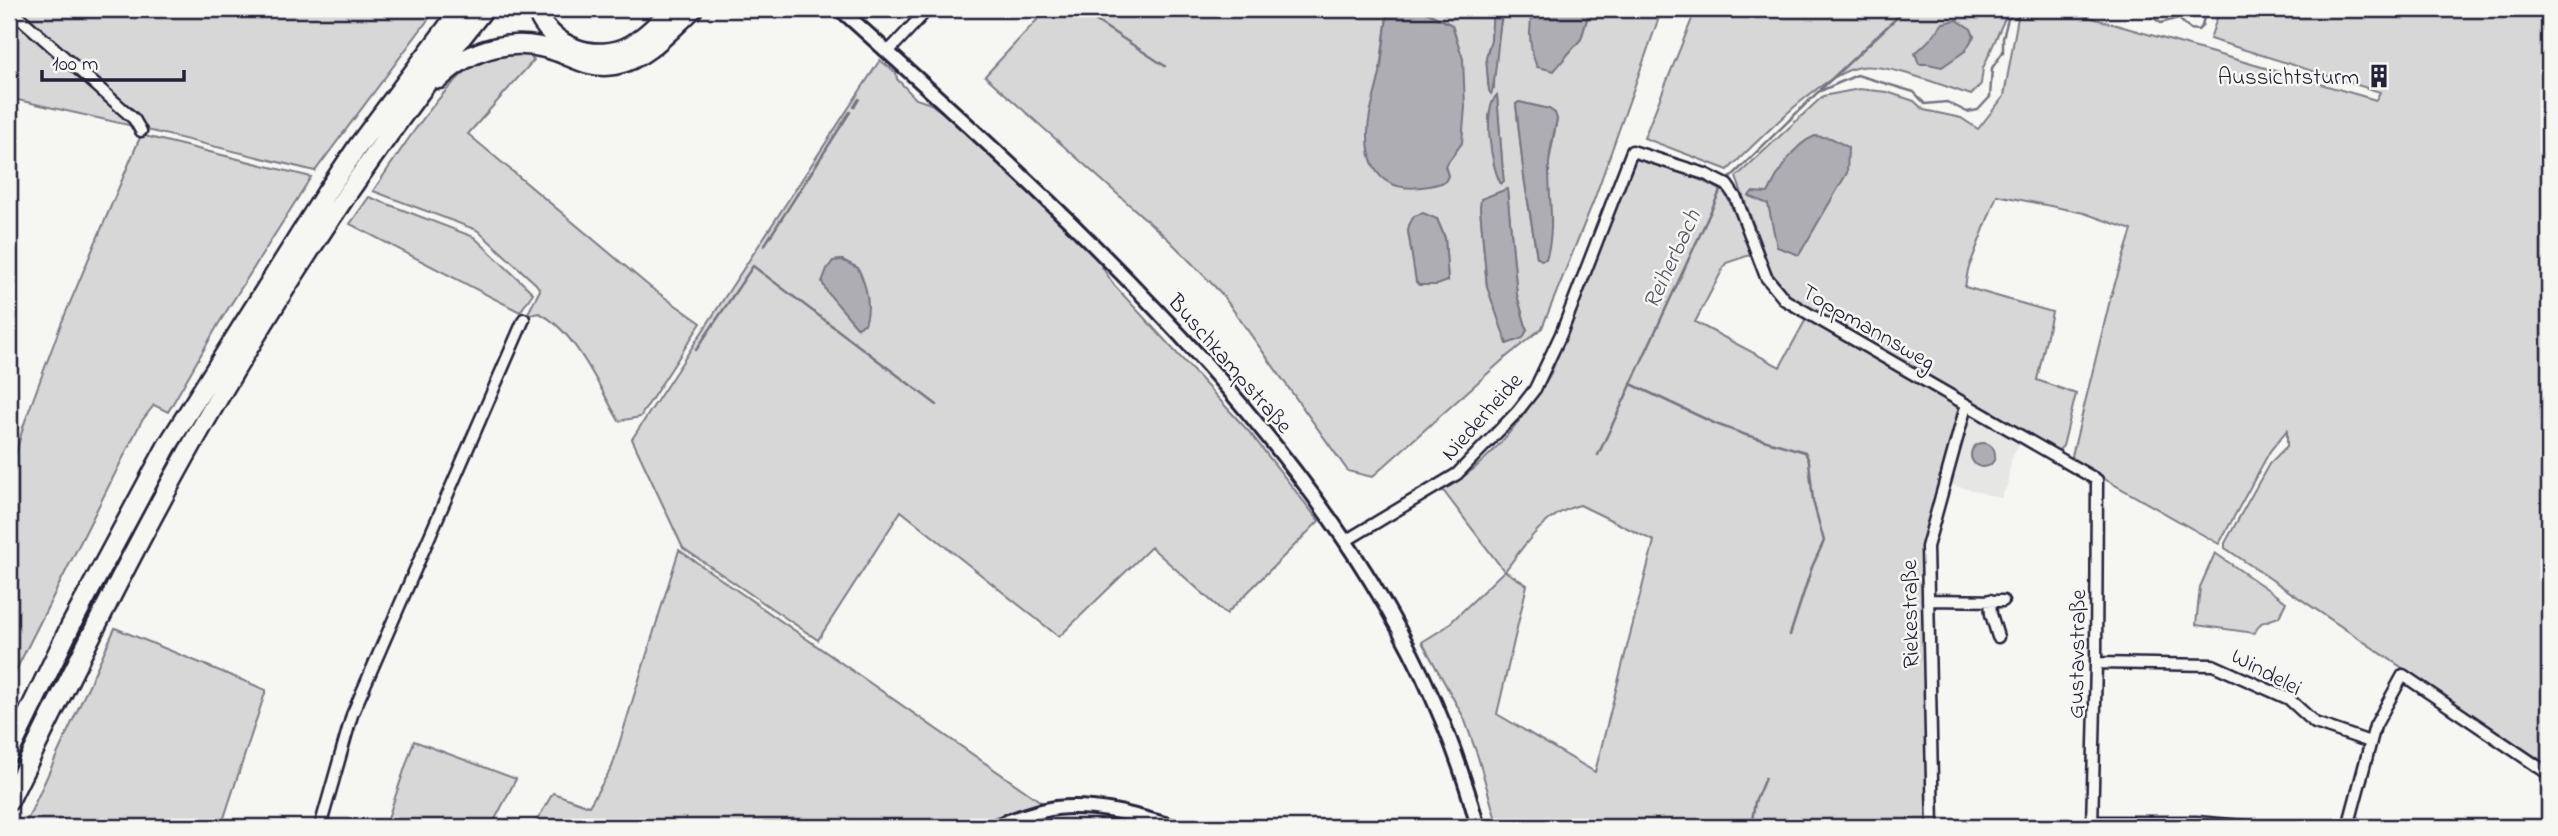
<svg xmlns="http://www.w3.org/2000/svg" width="2558" height="836" font-family="'Indie Flower',sans-serif">
<rect width="100%" height="100%" fill="#f6f6f2"/>
<filter id="ink" filterUnits="userSpaceOnUse"><feTurbulence type="fractalNoise" baseFrequency=".0143" numOctaves="2"/><feDisplacementMap in="SourceGraphic" scale="14" xChannelSelector="R" yChannelSelector="G"/><feConvolveMatrix kernelMatrix="1 2 1 2 8 2 1 2 1" color-interpolation-filters="sRGB"/></filter>
<g filter="url(#ink)">
<!-- built -->
<path fill="#e6e6e4" d="M1973,415L2020,442L2011,460L2007,486L2001,498L1948,484L1967,418Z
M1076,816L1120,819L1147,827H1021L1036,822Z"/>
<!-- green -->
<path fill="#d7d7d7" stroke="#7c7c89" stroke-width="2" fill-rule="evenodd" d="M19,9H436L315,171L143,129L139,116Z
M1047,9H1388L1380,69L1448,176L1445,166L1462,143L1452,25L1420,9H1437L1445,14L1459,9H1493L1491,40L1487,52L1488,85L1494,88L1495,58L1503,9H1533L1530,19L1559,64L1581,39L1590,9H1662L1594,200L1542,328L1505,358L1372,477L1348,471L1221,293L1169,240L985,76ZM1497,95L1503,173L1501,184L1492,151L1489,117ZM1519,102L1549,109L1557,119L1549,162V237L1546,258L1537,257L1524,177L1516,104ZM1507,190L1517,295L1527,330L1487,287L1480,207L1495,194ZM1437,219L1445,238L1448,281L1413,260L1408,231Z
M1696,9H2009L1983,68L1981,84L1971,95C1943,86 1887,63 1860,67C1822,73 1757,142 1728,170L1644,138Z
M2027,9H2061L2376,100L2380,92L2210,39L2220,9H2549V767L2225,548V543L2269,464L2287,446V430L2270,451L2219,544L2071,460L2111,296L2132,230L2084,213L1997,195L1968,270L1965,287L2052,312L2037,380L2076,394L2063,446L2058,451L1788,296H1790L1771,272L1736,177L1823,96L1859,89L1887,92L1914,101L1924,110L1961,118L1978,129L2004,96L2018,17Z
M15,18L137,127L9,98V44Z
M514,53L529,54L534,60L468,134L650,287L701,323L640,417L619,421C599,387 575,330 539,313L529,315L524,321L540,290L536,284L477,230L373,191C399,154 449,69 492,56C499,54 507,54 514,53Z
M880,60L896,73L897,79L916,99L931,104L955,122L1017,176L1090,249L1114,285L1251,434L1319,521L1226,614L1151,547L1059,637L901,511L818,640L683,548L632,439ZM842,260L858,268V327L846,312L833,261Z
M141,135L311,177L219,323L168,412L154,405L141,422L9,684V478L24,424L61,324Z
M1640,158L1700,180L1725,192L1753,254L1726,263L1695,322L1780,367L1806,319L1957,406L1960,412L1922,548L1928,827H1498L1478,757L1464,718L1422,642L1446,627L1504,571L1442,489C1453,482 1465,476 1475,468C1505,442 1531,407 1551,373L1636,159ZM1580,505L1654,541L1595,772L1497,714L1527,585L1505,571C1525,544 1545,513 1580,505Z
M369,197L474,237L533,293L520,312L350,224Z
M679,550L1041,802L969,827H533L553,793L589,806L612,767Z
M2215,553L2286,602L2279,617L2261,623L2254,633L2196,625L2200,587Z
M115,628L266,690L221,827H24Z
M414,741L516,779L491,827H385Z"/>
<!-- water -->
<path fill="#adadb3" stroke="#757583" stroke-width="2" d="M1388,9H1420L1452,25L1463,59L1465,107L1462,143L1445,166L1448,176L1445,182C1402,195 1368,188 1368,136C1367,116 1376,93 1380,73C1383,52 1385,30 1388,9Z
M1493,9H1503C1498,26 1496,86 1491,94L1489,91L1486,58L1491,40Z
M1533,9H1590L1581,39L1554,71L1537,67C1529,48 1528,29 1533,9Z
M1957,20L1971,29L1974,36L1965,51L1942,67L1928,64H1919L1915,53C1924,46 1936,33 1943,23Z
M1497,95L1503,173L1504,181L1501,184C1491,167 1482,110 1497,95Z
M1519,102L1549,109L1555,113L1557,119C1554,133 1550,148 1549,163C1548,194 1556,229 1546,259L1541,260L1537,257L1524,177L1516,104Z
M1815,136L1831,138L1848,147L1847,173L1799,255L1777,247L1768,204L1749,196L1752,192L1768,193C1778,173 1792,145 1815,136Z
M1507,189L1517,295L1527,330L1523,338L1507,344L1487,287L1480,207L1481,199Z
M1423,213L1437,219L1445,238L1448,281L1437,285H1419L1416,282L1408,231L1409,225L1414,216Z
M842,260L858,268C866,285 872,305 865,324L857,327L827,292L822,282L827,269L833,261Z
M1971 455a12 12 0 1 1 24 0a12 12 0 1 1-24 0Z"/>
<g fill="none" stroke-linecap="round" stroke-linejoin="round">
<!-- stream -->
<path stroke="#757583" stroke-width="2.5" d="M1078,9L1165,66
M2118,9H2131
M2141,9L2161,23L2178,18L2190,29L2198,30L2202,26L2206,9
M1821,89L1906,9
M854,107L859,99
M1726,182L1818,92L1857,75L1914,92L1925,104L1947,102L1967,112L1978,110L1990,97L1992,68L2003,52V38L2008,19L2017,9
M1722,187L1631,384L1716,424L1746,435L1805,452L1809,461L1813,501L1824,541L1812,567L1790,635
M764,246L850,112
M696,350L753,266L937,405
M1598,455L1631,385
M1751,827L1755,802L1765,778"/>
<!-- minor casing -->
<g stroke="#22223b" stroke-width="15">
<path id="minor" d="M10,9L134,119L141,131
M888,52L928,9
M1347,540L1457,474L1517,412L1535,389L1561,334L1632,151L1705,174L1727,185L1736,198L1766,277L1785,300L2097,480L2096,663L2092,827
M1928,600L2003,601
M1990,600L1991,614L1998,637
M2096,663L2213,665L2289,699L2315,723L2370,742
M2092,822H2196L2255,827
M320,827L352,715L524,319
M1933,827L1927,547L1966,406
M2348,827L2375,726L2403,675L2549,774"/>
</g>
<!-- tertiary casing -->
<g stroke="#22223b" stroke-width="18">
<path id="tertiary" d="M992,827C1013,820 1034,811 1056,808C1097,803 1136,816 1175,827"/>
</g>
<!-- secondary casing -->
<g stroke="#22223b" stroke-width="18">
<path id="secondary" d="M840,9C967,123 1094,238 1208,366C1329,503 1431,648 1478,827"/>
</g>
<!-- motorway casing -->
<g stroke="#22223b" stroke-width="23">
<path id="motorway" d="M536,9C549,47 596,64 631,45C647,36 660,21 673,9
M439,79C472,47 515,36 558,52C578,60 593,69 615,65C646,59 671,29 693,9
M9,753L70,627L167,446L326,193L358,146L461,9
M9,801C84,650 158,496 246,352C318,232 397,118 484,9"/>
</g>
<!-- minor -->
<use href="#minor" stroke="#f6f6f2" stroke-width="10"/>
<!-- tertiary -->
<use href="#tertiary" stroke="#f6f6f2" stroke-width="12"/>
<!-- secondary -->
<use href="#secondary" stroke="#f6f6f2" stroke-width="12"/>
<!-- motorway -->
<use href="#motorway" stroke="#f6f6f2" stroke-width="18"/>
</g>
</g>
<!-- icons -->
<defs>
<g id="building-bare" transform="scale(1.89)"><path d="M-4-6H4V6H1V3H-1V6H-4ZM-2.5-4.3h1.7v1.8h-1.7ZM.8-4.3h1.7v1.8H.8ZM-2.5-1h1.7V.8h-1.7ZM.8-1h1.7V.8H.8Z" fill="#22223b" stroke="#f6f6f2" stroke-width="2.5" paint-order="stroke"/></g>
</defs>
<g fill-rule="evenodd">
<use href="#building-bare" x="2379" y="76"/>
</g>
<g text-anchor="middle" stroke-width="5" stroke-linejoin="round" paint-order="stroke">
<!-- poi labels -->
<g font-size="23" fill="#22223b" stroke="#f6f6f2" text-anchor="end">
<text x="2359" y="84">Aussichtsturm</text>
</g>
<!-- street labels -->
<g font-size="23" fill="#22223b" stroke="#f6f6f2">
<text transform="translate(1869 326) rotate(30)" y="8">Toppmannsweg</text>
<text transform="translate(1231 363) rotate(49)" y="8">Buschkampstraße</text>
<text transform="translate(1481 416) rotate(-48)" y="8">Niederheide</text>
<text transform="translate(1909 614) rotate(-91)" y="8">Riekestraße</text>
<text transform="translate(2076 654) rotate(-89)" y="8">Gustavstraße</text>
<text transform="translate(2267 671) rotate(28)" y="8">Windelei</text>
</g>
<!-- water labels -->
<g font-size="24" font-style="italic" fill="#535365" stroke="#f6f6f2">
<text transform="translate(1671 259) rotate(-65)" y="8">Reiherbach</text>
</g>
</g>
<!-- margin -->
<rect width="2558" height="836" fill="none" stroke="#f6f6f2" stroke-width="35"/>
<rect x="18" y="18" width="2523" height="801" fill="none" stroke="#22223b" stroke-width="2.5" filter="url(#ink)"/>
<!-- scale -->
<path d="M42 70v10h142v-10" fill="none" stroke="#22223b" stroke-width="3.5"/>
<text x="52" y="70" font-size="21" fill="#22223b" stroke="#f6f6f2" stroke-width="5" paint-order="stroke">100 m</text>
</svg>
